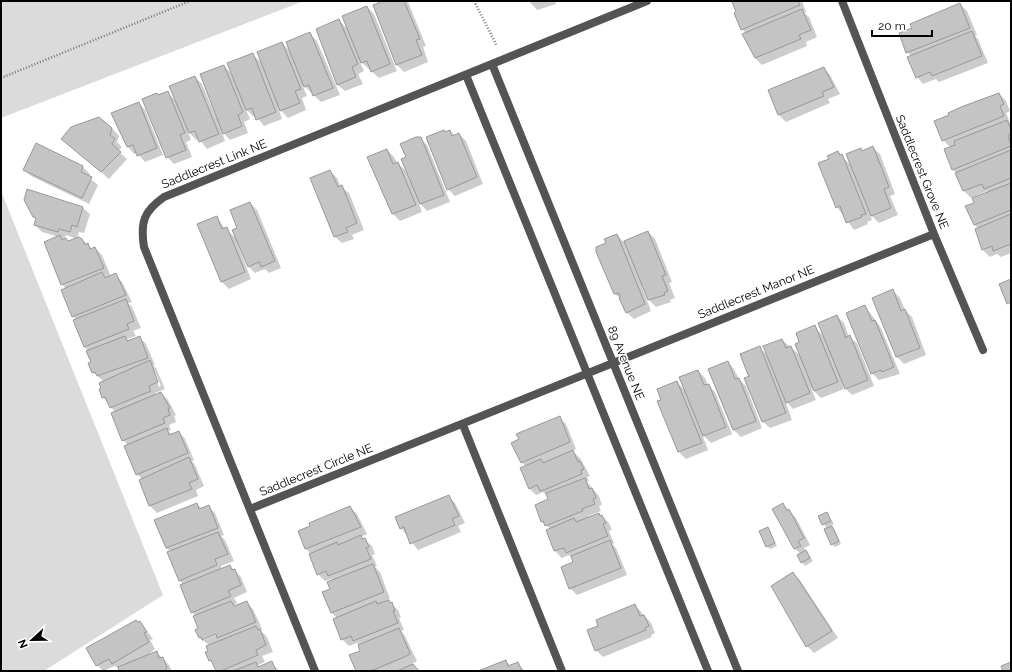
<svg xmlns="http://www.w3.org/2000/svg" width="1012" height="672" font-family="Raleway,sans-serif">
<rect width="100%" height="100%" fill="#fff"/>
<!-- green -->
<path fill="#dbdbdb" d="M1,1H304L1,118Z
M1,191L163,595L44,671H1Z"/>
<!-- shadow -->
<path fill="#0003" fill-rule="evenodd" d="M386,1L408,2L426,46L423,47L428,62L404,72L397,65Z
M529,1H555L556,4L537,10Z
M737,1H802L806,12L804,13L809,17L817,37L806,42L807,46L762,65L755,58L746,33L742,29Z
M960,4L967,11L977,35L975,36L978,39L988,63L939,82L936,79L923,84L917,77L912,56L907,52Z
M367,7L374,14L397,71L379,78L359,60L364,71L358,74L363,84L345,91L338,85L327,58H329L339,20L349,31Z
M310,34L317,41L340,95L321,102L302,84L307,96L302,98L306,110L288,118L278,107L282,119L264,126L256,116L254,117L245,108L250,119L244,122L248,133L230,140L221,130L225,141L207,149L199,139L196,140L187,130L191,140L186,142L192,157L174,164L167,157L157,94L159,96L167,92L177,102L195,77L202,84L216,117H217L224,66L233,75L252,54L263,64L282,43L291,52Z
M824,68L830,75L840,94L828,99L830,103L786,122L779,115L769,91Z
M999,94L1006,101L1010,111L1006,113L1011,125V253L1001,257L997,254L990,257L983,250L976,230L979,229L975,225L967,207L975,203L989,193L987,191L971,198L964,191L957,173L953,170L951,148L943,140Z
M139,103L145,110L163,155L145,162L137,153L134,154L128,147Z
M112,128L119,136L117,142L122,147L118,151L127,159L109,179L62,139Z
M450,131L455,136L459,134L466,141L483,184L455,196L448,189L445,133Z
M420,138L427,145L450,202L427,211L418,201L422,212L400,221L393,214L369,157L387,150L394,157L397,163L405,170L410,182L411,181Z
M36,145L83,167L90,174L88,177L98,185L89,204L31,176L24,169Z
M873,148L880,154L895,194L890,196L898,215L879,223L869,213L872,220L867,222L868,224L854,230L837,207L830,159L838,153L851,165L860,149L863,152Z
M330,171L337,178L341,187L349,193L364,230L352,235L354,239L342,243L335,237Z
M28,190L83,208L90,214L84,233L79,232L77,239H82L92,249L95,248L102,255L111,277L115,275L122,282L132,302L128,303L132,307L141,328L133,331L136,336L127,339L129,341L139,337L146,344L155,365H153L156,368L165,389L155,393L156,395L161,393L168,400L176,415L174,416L176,422L169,425L171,430L168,431L172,435L179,432L185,439L194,460L192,461L195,465L204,486L196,490L198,496L157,513L150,506L140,480L142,479L137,474L128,445L123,440L115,412L103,397L102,389L104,382L93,372L89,351L84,347L77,320L73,316L66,289L62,284L59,237L42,232L35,225L37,219L34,216ZM66,235L77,239L69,242L66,239L64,240ZM152,369H154L161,386L159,387Z
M250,203L257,210L281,268L269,273L265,269L255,273L249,267L238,242L237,243L251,279L229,289L222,282L199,224L217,217L225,229L237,239L238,228Z
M648,232L655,239L672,282L669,283L675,298L670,300L671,302L656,307L649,300L644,286L642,287L651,311L634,319L624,310L620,298L615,294L607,244L617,235L624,242Z
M893,291L900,298L905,310L912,317L926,355L904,364L897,357L873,298Z
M865,306L881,328L900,374L879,380L872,373Z
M837,316L844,323L849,337L857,343L874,386L852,395L842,385L844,389L821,398L811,388L816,400L793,409L785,400L792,420L770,428L763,422L751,376L759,347L768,356L782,340L801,356V343L814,327L825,337Z
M728,362L734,369L739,379L746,386L762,428L741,437L734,430L709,369Z
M698,371L705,378L708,385L715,392L732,434L711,443L702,434L708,450L686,459L679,452L663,400L677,382L686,392Z
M559,418L566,424L576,449L572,451L580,458L590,476L587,477L589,481L587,482L599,496L602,505L599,506L601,511L588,516L589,518L599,514L609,523L612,530L609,531L614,543L612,544L616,548L627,575L577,595L570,588L575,563L573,559L569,555L562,558L555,551L547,530L550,529L542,521L550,500L548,497L543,492L536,495L529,488L526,467L522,462Z
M448,496L455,503L465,523L458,526L461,532L418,550L401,528Z
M197,504L202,509L208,506L215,513L224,535L221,536L225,540L234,561L221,566L222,569L230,566L241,577L247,592L234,598L237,603L234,605L236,606L246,602L253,609L262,629L260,630L267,637L273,652L262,656L265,662L258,665L260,667L272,663L279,671H217L210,660V646L200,638L197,630L200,629L196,616L192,612L184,585L179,580L171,552L166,548ZM220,631L221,633L202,641V638Z
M783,504L796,518L810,545L804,548L813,561L805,566L802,562L801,554L795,549L773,509Z
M350,507L357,514L367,534L361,537L372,546L375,554L372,555L377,566L375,567L380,572L390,599L387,600L398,610L401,617L399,618L404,630L401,631L405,636L417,661L412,664L420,671H357L361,651L359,645L357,643L349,646L342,639L337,618L332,613L324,593L331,589L334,581L332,579L325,581L318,574L311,554L306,549L299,531Z
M827,513L834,524L831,526L835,530L841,544L835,547L832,544L827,529L819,516Z
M768,528L777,546L770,549L767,546Z
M793,573L800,580L838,638L814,653L807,646Z
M635,605L651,623L655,633L651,635L652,637L603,657L596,650L599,626Z
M140,622L153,639L150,640L155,649L145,657L156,652L169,665L172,671H121L115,666L103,671L97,665Z
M505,661L511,666L518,664L525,671H481Z"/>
<!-- building -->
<path fill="#c4c4c4" stroke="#989898" d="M383,1H404L420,39L416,40L422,55L396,65L373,5Z
M734,1H798L800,5L741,30L734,13L736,12L732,2Z
M960,3L970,28L906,53L899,33L912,28L910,24Z
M367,6L390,64L371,72L367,61L361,63L342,16Z
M802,9L811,30L799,35L801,39L755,58L742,34Z
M339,19L358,64L352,67L356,77L337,85L316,29Z
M972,31L982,56L932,76L930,72L916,78L907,57Z
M310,32L333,88L313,96L309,85L304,87L286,42Z
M282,42L301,89L295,91L300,103L280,111L257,52Z
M253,53L276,112L256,120L252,108L246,110L227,63Z
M224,65L243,112L238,115L242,126L223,134L200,74Z
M824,67L834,87L822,92L824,96L778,115L768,90Z
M195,76L219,134L199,142L195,131L189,133L169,86Z
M168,91L185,133L180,135L186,150L166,158L142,99L157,93L158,95Z
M999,93L1004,104L1000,106L1004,116L942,141L934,121L949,115L948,113L961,107Z
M139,102L157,148L137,156L133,145L127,147L111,113Z
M99,117L112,128L110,135L115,139L112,144L121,152L101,172L61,139L71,127Z
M1007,120L1011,129V134L1008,135L1011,146L952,170L944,149L955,145L954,141Z
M444,130L445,132L450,130L452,136L459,133L477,177L447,190L426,137Z
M416,137H421L444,195L420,204L401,159L406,157L400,144Z
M36,143L83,166L81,172L92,177L82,198L23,170Z
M873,146L889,187L884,189L891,208L871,216L846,154L861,148L862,151Z
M387,149L393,164L398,162L416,205L392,214L367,157Z
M1011,150V178L984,189L982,184L963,191L955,173Z
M838,151L840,155L842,154L866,214L861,215L862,217L846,223L840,206L836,208L818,163L829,159L827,156Z
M330,170L338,187L342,185L357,223L346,228L348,232L334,237L310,178Z
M1011,183V210L974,225L965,206L974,203L972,198Z
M27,189L83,207L77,227L72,225L70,232L59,229L58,232L34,225L36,218L33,217L24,200Z
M250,202L275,261L261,267L259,262L248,267L232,230L237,228L230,210Z
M1011,214V244L993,251L992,246L982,250L975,229Z
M217,216L222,229L227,227L245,272L221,282L197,224Z
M648,231L666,275L662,276L668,291L664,293L665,295L648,300L624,241Z
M617,234L645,304L626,313L619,298L620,297L619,293L614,294L596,252V247L606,243L604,239Z
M60,235L62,240L66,238L68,241L79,237L82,239L85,245L88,243L90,249L95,247L104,268L61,285L44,242Z
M102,272L105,278L116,273L126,295L72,317L61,290Z
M1011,279V302L1007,304L999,284Z
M893,289L901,311L905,309L920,348L896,357L872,298Z
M126,299L134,321L127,324L129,329L84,347L73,320Z
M865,305L872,321L875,320L894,367L882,372L881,370L871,374L846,313Z
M837,315L845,335V338L850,335L868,380L845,389L818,323Z
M815,325L838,382L814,391L795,344L799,342L796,333Z
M125,336L127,341L140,336L148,358L97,376L95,372L92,373L88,363L91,362L86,351Z
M782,339L786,348L791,346L810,393L786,403L763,346Z
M760,346L786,413L762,422L744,378L750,376L748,375L740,354Z
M150,360L158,382L149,386L151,391L110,408L105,397L102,398L99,389L101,388L99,383Z
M728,361L735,379L739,378L756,421L733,430L708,369Z
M698,370L704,385L709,384L726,427L703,436L679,377Z
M677,381L702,443L678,452L657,401L661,400L657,389Z
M161,392L170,408L168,409L170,415L163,418L165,423L122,441L111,413Z
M560,416L570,442L521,463L511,443L519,439L516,434Z
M167,428L169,435L179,431L188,453L136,475L124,446Z
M573,450L578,462L580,461L584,469L581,470L582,474L544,490L540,491L537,485L529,489L520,468L541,459L543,463Z
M189,457L198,479L189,483L192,489L149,506L139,480Z
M585,478L589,489L592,488L596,498L593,499L595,504L582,509L583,511L545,526L543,521L541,522L535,505L548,499L546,493Z
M449,495L459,516L452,519L455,525L410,544L404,527L400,529L395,517Z
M197,503L199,509L209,505L218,528L166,548L154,520Z
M783,503L787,511L789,509L804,538L798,541L801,546L794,549L772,509Z
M350,506L361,527L305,549L298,531L310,526L309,523Z
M827,512L831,521L822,525L818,516Z
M599,513L600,516L602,515L606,523L603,524L608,536L566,553L564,548L554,551L546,530L574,518L576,522Z
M832,526L839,541L831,545L824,529Z
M768,527L775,543L766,547L759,531Z
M218,532L228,554L215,559L217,565L179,581L167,552Z
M361,535L362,539L365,538L369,547L366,548L371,559L328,576L326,571L317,575L309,554L337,542L338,545Z
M610,540L621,568L569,589L561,567L573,562L571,556Z
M806,550L810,558L801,563L797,555Z
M373,564L384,592L331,613L322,592L330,589L327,582Z
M230,565L232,570L235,569L241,585L228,591L231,596L191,613L180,585Z
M793,572L832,631L806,647L771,586Z
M389,600L390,603L392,602L395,611H393L398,623L353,641L351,636L341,640L333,619L376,601L377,604Z
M231,601L234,606L247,601L256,622L217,638L216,634L202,640L201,637L199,638L195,630L198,628L193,616Z
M635,604L640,616L644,615L649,626L645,628L646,630L595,651L587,630L598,626L596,620Z
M136,620L138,622L140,621L147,632L144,633L149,642L112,664L109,659L96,666L86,648Z
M256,626L258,630L260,629L266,645L256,650L258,655L221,671H216L211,660L209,661L205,652L208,651L206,646Z
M399,628L410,653L409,655L371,671H356L349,655L360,651L358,645Z
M157,651L159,658L163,657L167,668L164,671H119L118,667Z
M506,660L508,666L518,662L522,671H478Z
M272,661L276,671H233L256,662L258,667Z
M1011,662V671H1003L1001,666Z
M413,664L419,671H397Z"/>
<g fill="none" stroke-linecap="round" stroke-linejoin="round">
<!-- path -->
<path stroke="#767676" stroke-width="2.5" stroke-dasharray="1 2" stroke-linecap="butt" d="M474,1L497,46
M1,78L190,1"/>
<!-- street -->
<path stroke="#545454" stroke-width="8" d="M842,1L934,234L983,350
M492,64L738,671
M466,75L708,671
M463,425L562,671
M250,509C479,419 706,325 934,234
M315,671L144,247C140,222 144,211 164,197L647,1"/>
</g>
<g text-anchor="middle" stroke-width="3.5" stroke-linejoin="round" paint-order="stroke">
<!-- street labels -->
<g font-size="12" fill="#000" stroke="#fff">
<text transform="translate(214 164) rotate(-22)" y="4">Saddlecrest Link NE</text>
<text transform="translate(922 172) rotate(68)" y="4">Saddlecrest Grove NE</text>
<text transform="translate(756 292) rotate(-22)" y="4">Saddlecrest Manor NE</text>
<text transform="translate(626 363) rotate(68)" y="4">89 Avenue NE</text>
<text transform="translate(316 470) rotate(-22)" y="4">Saddlecrest Circle NE</text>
</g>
</g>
<!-- border -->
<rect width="1012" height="672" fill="none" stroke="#000000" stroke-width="4"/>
<!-- north arrow -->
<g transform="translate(32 640) rotate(248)" stroke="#ffffff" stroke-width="3" paint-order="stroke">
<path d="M0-3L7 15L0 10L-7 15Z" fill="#000000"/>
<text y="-6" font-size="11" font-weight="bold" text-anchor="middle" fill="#000000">N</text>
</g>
<!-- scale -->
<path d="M872 30v6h60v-6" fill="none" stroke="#000000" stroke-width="2"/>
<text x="878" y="30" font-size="12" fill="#000000" stroke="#ffffff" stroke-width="3" paint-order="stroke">20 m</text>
</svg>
